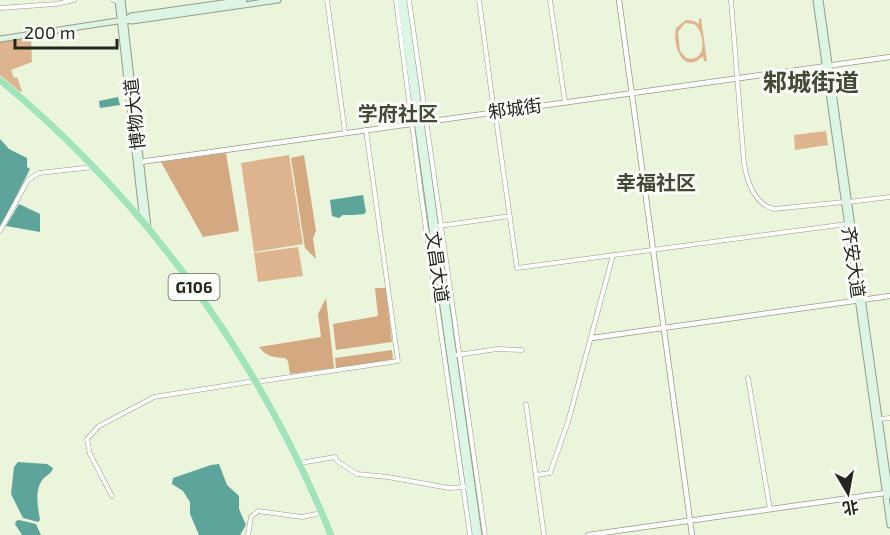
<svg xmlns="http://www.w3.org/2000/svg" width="890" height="535" font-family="'Exo 2','Noto Sans SC',sans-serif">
<rect width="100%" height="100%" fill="#ebf5db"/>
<!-- green -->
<path fill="#deb48e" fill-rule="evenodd" d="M701,18L707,61H704L703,56C683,76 672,45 676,28L686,20L694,21L699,24V19ZM685,23L694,24C706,33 707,64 686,58L680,51L678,32Z
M31,37L32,62L11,70L14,78L17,77L22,91L19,93L0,77V42Z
M826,131L828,145L795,150L794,135Z
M289,155L303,244L254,252L241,163Z
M298,247L303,276L258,282L254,253Z"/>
<!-- forest -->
<path fill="#d4a881" d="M226,153L239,231L203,237L161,162Z
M304,155L316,231L313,238L316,259L305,248L291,158Z
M375,288H386L392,342L336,350L333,324L378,316Z
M326,298L334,368L290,374L288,361L285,358C274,357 266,357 259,347L321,337L318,314Z
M392,350L393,360L336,368L335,358Z"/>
<!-- water -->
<path fill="#5da59b" d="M118,97L120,105L100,108L99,101Z
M0,139L9,149L27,158V167L30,169L0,228Z
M363,195L366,212L364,214C357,215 350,215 343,215L339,218L332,216L330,200Z
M19,204L40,214V232L6,226Z
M18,462L47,464L53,468C51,474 48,474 43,479C34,490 38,507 40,520L38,522L23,518L11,494L14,467Z
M219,464L227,485L239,496V509L246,525L240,535H199L190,514V502L183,491L172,484L173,478L211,465Z
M19,520L36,524L41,535H22L15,524L16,521Z"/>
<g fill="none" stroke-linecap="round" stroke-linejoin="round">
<!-- minor casing -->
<g stroke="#949d85" stroke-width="5">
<path id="minor" d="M112,0L118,1
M327,0L345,132
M396,0L421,194L470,535
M409,0L485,535
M479,0L494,112
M550,0L565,102
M731,0L744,163C747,181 754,204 774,209L844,202
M0,8L56,4L74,0
M495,112L517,268L847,224
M848,202L890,197
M439,226L510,216
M0,231L28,180L39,173L93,167
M457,355L497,349L522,350
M748,378L770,509
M256,382L398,361L366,130
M526,404L544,535
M879,419L890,418
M300,463L335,457L337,461L357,474L388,477L449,488L464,487
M536,475L550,473L568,422L613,255
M112,496L90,454L87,439L99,426L154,397L255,381
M248,535L251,517L258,511L302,517L321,513"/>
</g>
<!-- tertiary casing -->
<g stroke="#949d85" stroke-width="6">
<path id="tertiary" d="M619,0L692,535
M140,162L890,57
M592,338L890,296
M588,535L885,493"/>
</g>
<!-- secondary casing -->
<g stroke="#949d85" stroke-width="7">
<path id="secondary" d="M118,0L143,222
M122,0L148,227
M400,0L475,535
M404,0L479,535
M816,0L890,525
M820,0L890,496
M125,20L131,16L244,0
M0,39L124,20L132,21L278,0"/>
</g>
<!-- trunk casing -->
<g stroke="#fff" stroke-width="8">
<path id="trunk" d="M0,80C146,201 260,359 331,535"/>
</g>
<!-- minor -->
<use href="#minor" stroke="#fff" stroke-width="4"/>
<!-- tertiary -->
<use href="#tertiary" stroke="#fff" stroke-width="4.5"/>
<!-- secondary -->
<use href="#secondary" stroke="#dcf5e4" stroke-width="5"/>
<!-- trunk -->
<use href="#trunk" stroke="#a0e4b7" stroke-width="7"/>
</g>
<g text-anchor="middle" stroke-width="6" stroke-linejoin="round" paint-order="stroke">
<!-- shield labels -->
<rect fill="#fcfef9" stroke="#656860" stroke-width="1.5" x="168.5" y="274" width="51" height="26" rx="4.5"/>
<g font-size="16" font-weight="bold" fill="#24271e">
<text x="194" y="293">G106</text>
</g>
<!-- street labels -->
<g font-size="18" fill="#24271e" stroke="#fcfef9">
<text transform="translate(515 109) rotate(-8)" y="6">邾城街</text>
<text transform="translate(135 114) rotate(-96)" y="6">博物大道</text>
<text transform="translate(853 262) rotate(82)" y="6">齐安大道</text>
<text transform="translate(437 267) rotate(82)" y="6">文昌大道</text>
</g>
<!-- neighbourhood labels -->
<g font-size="20" font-weight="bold" fill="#424934" stroke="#fcfef9">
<text x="398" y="121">学府社区</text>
<text x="656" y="190">幸福社区</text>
</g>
<!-- district labels -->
<g font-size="24" font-weight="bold" fill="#424934" stroke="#fcfef9">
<text x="811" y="91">邾城街道</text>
</g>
</g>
<!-- north arrow -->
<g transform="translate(848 493) rotate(170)" stroke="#fcfef9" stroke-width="4.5" paint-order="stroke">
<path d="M0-4.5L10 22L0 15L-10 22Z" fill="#24271e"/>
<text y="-9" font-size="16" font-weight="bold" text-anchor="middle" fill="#24271e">北</text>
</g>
<!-- scale -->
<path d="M15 39v9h102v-9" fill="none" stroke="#24271e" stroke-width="3"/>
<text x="24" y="39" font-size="18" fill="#24271e" stroke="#fcfef9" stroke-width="4.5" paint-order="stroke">200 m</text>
</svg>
